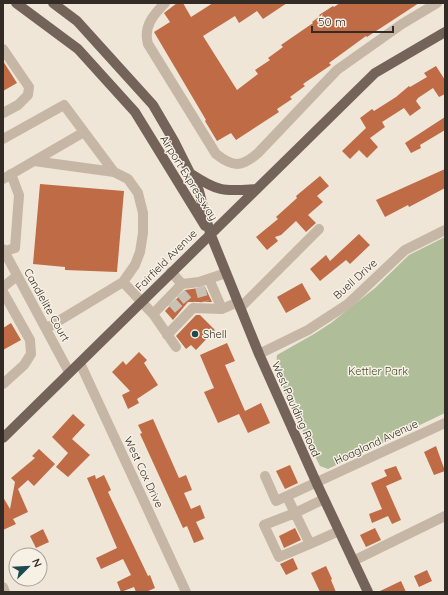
<svg xmlns="http://www.w3.org/2000/svg" width="448" height="595" font-family="Quicksand,sans-serif">
<rect width="100%" height="100%" fill="#efe6d8"/>
<!-- green -->
<path fill="#afbd99" d="M445,237V413L328,469L320,466C309,442 273,378 277,355L314,334L331,323L375,288L409,255Z"/>
<!-- building -->
<path fill="#bf6b46" d="M177,3H183L191,17L213,3H287L263,19L257,11L239,23L235,16L203,36L237,90L258,74L255,70L270,60L268,58L283,47L281,45L313,23L312,22L320,16L319,15L333,6L334,7L340,3H419L367,37L366,36L329,63L331,65L303,84L305,86L290,97L292,99L277,109L279,112L236,140L231,133L217,141L205,121L206,120L154,32L170,22L164,13Z
M3,61L17,83L3,91Z
M436,66L445,80V94L439,97L433,88L418,98L416,101L421,108L410,116L404,108L382,122L385,127L370,138L378,147L367,158L359,150L350,159L342,151L366,128L360,118L372,109L374,111L396,97L409,86L410,87L427,77L424,73Z
M445,117V130L420,145L421,148L411,153L405,143Z
M445,169V188L409,207L408,205L385,217L376,200Z
M320,176L329,186L317,196L323,202L308,215L316,223L306,232L296,221L281,235L275,237L278,241L267,250L256,237L278,219L276,217L297,198L296,196Z
M40,184L124,191L117,272L65,270V267L33,264Z
M359,234L370,245L350,264L346,260L320,281L310,269L326,255L330,261Z
M302,283L311,299L286,313L277,297Z
M205,287L212,302H188L173,320L165,311L185,290Z
M196,315H200L215,330L196,350L191,345L186,349L176,336Z
M11,323L21,340L3,350V328Z
M227,343L235,361L225,365L245,411L261,403L270,423L248,433L239,414L218,423L204,392L214,388L200,355Z
M139,352L147,360L144,363L158,385L137,399L139,403L128,409L122,395L130,391L112,372L123,361L126,365Z
M73,414L85,425L72,439L90,455L68,477L56,467L68,453L52,437Z
M153,419L179,478L186,475L192,490L184,493L191,509L200,505L205,518L196,522L204,539L194,543L187,526L183,528L140,434L142,433L138,425Z
M436,446L445,471L434,475L424,452Z
M39,449L55,464L34,486L28,480L18,489L28,512L13,519L16,524L3,530V497L10,509L15,482L11,478L35,458L32,456Z
M290,465L298,483L285,489L276,471Z
M396,466L402,479L386,486L401,520L392,524L388,516L372,523L369,514L382,509L371,483L387,476L384,470Z
M95,475L96,479L104,475L111,490L108,492L148,576L150,575L155,588L146,592H136L134,587L121,592L117,582L131,575L123,559L101,569L96,558L117,548L87,478Z
M295,528L301,540L284,548L279,536Z
M375,528L381,540L366,547L360,535Z
M43,529L49,542L36,548L30,536Z
M293,558L298,569L286,575L280,564Z
M326,566L332,579L331,580L336,592H320L311,573Z
M427,570L432,581L419,587L414,576Z
M401,581L406,592H378Z"/>
<g fill="none" stroke-linecap="round" stroke-linejoin="round">
<!-- minor-tunnel -->
<path stroke="#c9c1b4" stroke-width="10" stroke-dasharray="10 5" stroke-linecap="butt" d="M200,287L204,302
M181,293L191,305
M172,302L182,313"/>
<!-- minor -->
<path stroke="#c6b6a5" stroke-width="10" d="M165,3C153,15 143,27 148,44L216,154C234,168 242,167 258,153L337,70L402,24L437,3
M3,49L29,87L28,95L18,105L3,113
M3,139L64,105L114,172L128,179L138,193L143,213V233L140,252L135,265L123,282L47,328
M34,161L114,172
M3,179L84,132
M3,249L69,372
M5,251L15,248L19,195L11,174
M171,272L182,284L199,282L226,273
M209,279L222,309
M123,282L153,314L182,284
M3,287L17,276
M3,292L30,340L31,354L24,365L3,384
M240,308L319,229
M153,314L176,347
M167,335L193,308L222,309L238,302
M259,354L308,330L348,304L405,250L445,230
M80,363L186,592
M265,476L276,501L445,423
M287,497L295,513L264,525L279,557L310,544L295,513L324,499
M310,544L339,531
M353,561L445,516
M3,587L5,592"/>
<!-- major -->
<path stroke="#746358" stroke-width="10" d="M16,3L78,49L135,112L205,226
M53,3L77,21L153,105L174,141L199,191L210,233L259,354L317,484L368,592
M191,174C220,193 224,191 257,189
M3,438L375,73L445,32"/>
</g>
<!-- markers -->
<circle fill="#1e4a51" stroke="#f7f0e4" stroke-width="1.5" cx="195" cy="334" r="4"/>
<g text-anchor="middle" stroke-width="3" stroke-linejoin="round" paint-order="stroke">
<!-- street labels -->
<g font-size="11" fill="#322b26" stroke="#f7f0e4">
<text transform="translate(189 178) rotate(58)" y="4">Airport Expressway</text>
<text transform="translate(166 260) rotate(-45)" y="4">Fairfield Avenue</text>
<text transform="translate(355 279) rotate(-42)" y="4">Buell Drive</text>
<text transform="translate(47 305) rotate(61)" y="4">Candlelite Court</text>
<text transform="translate(296 409) rotate(66)" y="4">West Paulding Road</text>
<text transform="translate(376 442) rotate(-25)" y="4">Hoagland Avenue</text>
<text transform="translate(144 472) rotate(65)" y="4">West Cox Drive</text>
</g>
<!-- poi labels -->
<g font-size="11" fill="#322b26" stroke="#f7f0e4" text-anchor="start">
<text x="203" y="338">Shell</text>
</g>
<!-- park labels -->
<g font-size="11" fill="#404f2b" stroke="#f7f0e4">
<text x="378" y="375">Kettler Park</text>
</g>
</g>
<!-- border -->
<rect width="448" height="595" fill="none" stroke="#322b26" stroke-width="8"/>
<!-- north arrow -->
<g transform="translate(28 567) rotate(66)"><circle r="19" fill="#f7f0e4" stroke="#a8a198"/>
<path d="M0-3L7 15L0 10L-7 15Z" fill="#1e4a51"/>
<text y="-6" font-size="11" font-weight="bold" text-anchor="middle" fill="#322b26">N</text>
</g>
<!-- scale -->
<path d="M312 26v6h81v-6" fill="none" stroke="#322b26" stroke-width="2"/>
<text x="318" y="26" font-size="12" fill="#322b26" stroke="#f7f0e4" stroke-width="3" paint-order="stroke">50 m</text>
</svg>
